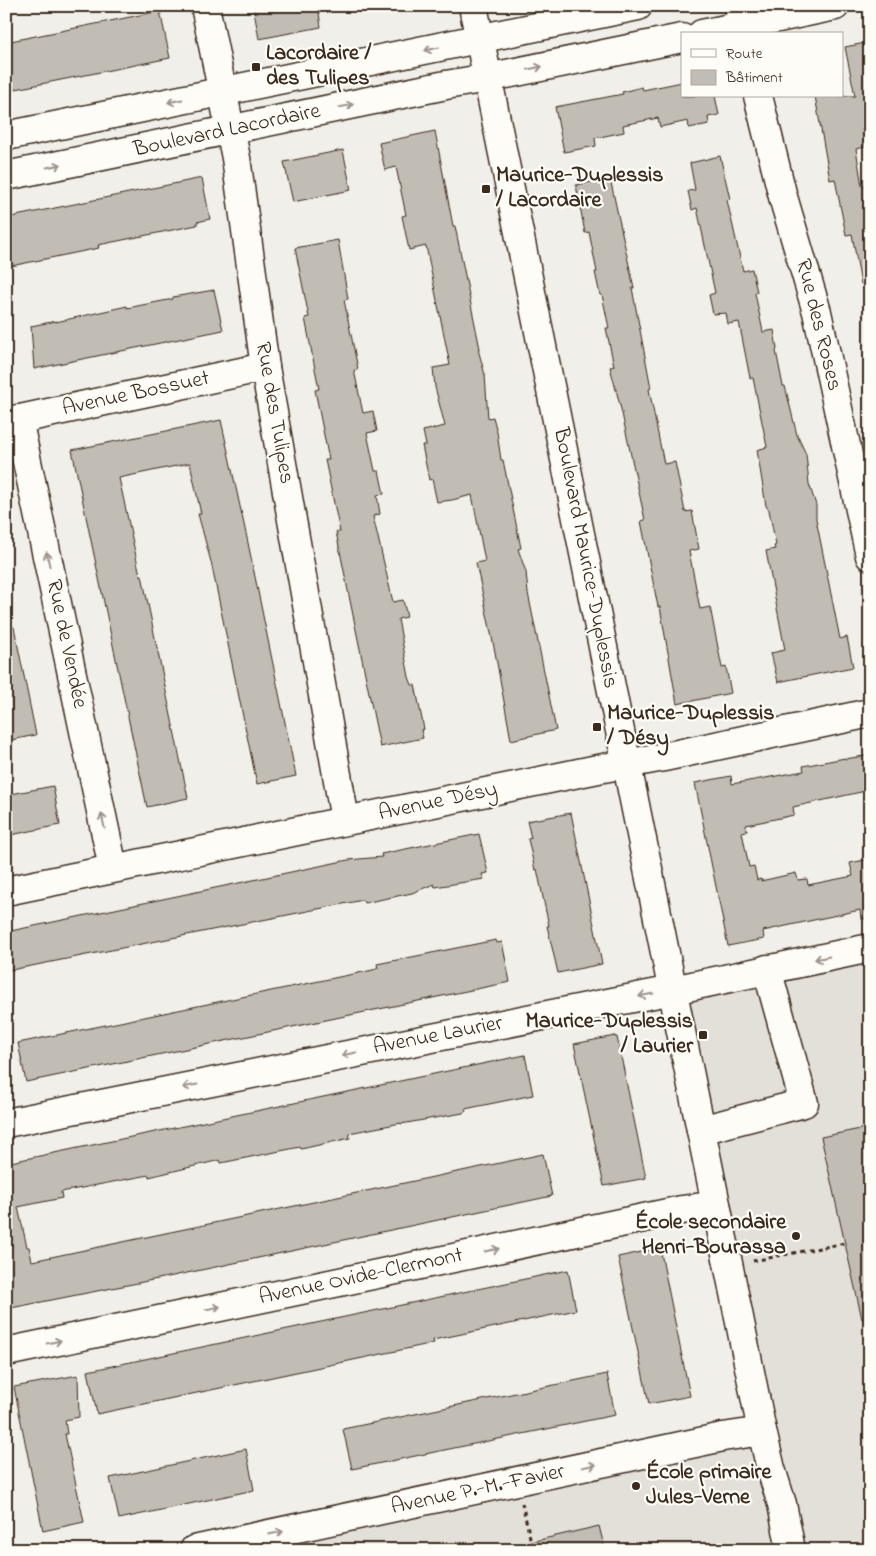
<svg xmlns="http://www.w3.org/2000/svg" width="876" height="1556" font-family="'Indie Flower',sans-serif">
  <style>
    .built { fill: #e3e0da }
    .building { fill: #c1bcb4; stroke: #3b2a1e }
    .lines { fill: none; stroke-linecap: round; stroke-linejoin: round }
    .minor-casing { stroke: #3b2a1e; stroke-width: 31 }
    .major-casing { stroke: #3b2a1e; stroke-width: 31 }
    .path { stroke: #3b2a1e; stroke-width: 3; stroke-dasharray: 4 4; stroke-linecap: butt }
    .minor { stroke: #fdfcf7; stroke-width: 28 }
    .major { stroke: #fdfcf7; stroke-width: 28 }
    .oneway { stroke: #9c938a }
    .poi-dot { fill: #3b2a1e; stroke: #fdfcf7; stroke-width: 2 }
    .labels { text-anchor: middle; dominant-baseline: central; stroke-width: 4.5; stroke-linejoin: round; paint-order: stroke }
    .poi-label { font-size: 22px; font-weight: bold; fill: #3b2a1e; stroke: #fdfcf7; text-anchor: start }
    .street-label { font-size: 22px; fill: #3b2a1e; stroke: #fdfcf7 }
  </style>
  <rect width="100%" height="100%" fill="#f1efea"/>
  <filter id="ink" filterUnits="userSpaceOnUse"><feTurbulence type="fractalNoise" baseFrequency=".02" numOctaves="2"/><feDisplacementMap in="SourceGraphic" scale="10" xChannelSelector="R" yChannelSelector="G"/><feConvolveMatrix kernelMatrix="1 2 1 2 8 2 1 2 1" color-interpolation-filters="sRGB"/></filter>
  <g filter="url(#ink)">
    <polygon class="built" points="870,948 870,1550 194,1550 762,1431 673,990"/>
    <g class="building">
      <polygon points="253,6 318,6 321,27 259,39"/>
      <polygon points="160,11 170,58 6,91 6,42"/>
      <polygon points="870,42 870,129 862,129 865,147 856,149 862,186 870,185 870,283 861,284 852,234 846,235 835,179 830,180 815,96 855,96 845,47"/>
      <polygon points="682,82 682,96 715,96 719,115 708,117 709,124 689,128 688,121 660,127 658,118 623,125 624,132 595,138 596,146 564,152 555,107 623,94 622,92 642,87 643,90"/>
      <polygon points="435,131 453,226 455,226 480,349 478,349 485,375 488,418 493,417 497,432 501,460 503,460 521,548 518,549 526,572 528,593 556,730 511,740 495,652 476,563 485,561 472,495 452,500 437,502 432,479 429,480 422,445 426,445 423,431 445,426 435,387 433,368 450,365 426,246 409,250 402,216 406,215 396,167 385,170 379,143"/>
      <polygon points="343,150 351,190 293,202 284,162"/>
      <polygon points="720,156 730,199 727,200 743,271 752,269 757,292 755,293 763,332 774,330 777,349 776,351 783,386 785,386 797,435 806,454 809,484 816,505 816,519 840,639 847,637 853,667 778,682 771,653 785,650 766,551 775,549 774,546 776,545 769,510 766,506 757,450 767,447 753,378 750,378 739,322 728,324 726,313 713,314 709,295 715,293 697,208 692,210 688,191 695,190 690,163"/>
      <polygon points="202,178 210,219 197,222 197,225 98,245 99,248 6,267 6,218"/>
      <polygon points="610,178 634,288 632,288 651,388 649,389 664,464 675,462 685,512 692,511 699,549 689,551 700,609 710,607 722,668 726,667 731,693 677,704 660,607 658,607 641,521 645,520 621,409 610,367 614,366 606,328 609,328 602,295 600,295 595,272 597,272 589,232 585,233 576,185"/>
      <polygon points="338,240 348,299 344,300 358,369 354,370 363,413 373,411 377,431 367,433 375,471 379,471 384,494 377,495 380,514 373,516 393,602 403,600 407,617 398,619 409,677 412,685 415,685 424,729 421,730 423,738 380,747 336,532 340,532 325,460 329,460 315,390 319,389 305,318 309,317 295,248"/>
      <polygon points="214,290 223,330 34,369 31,326 56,321 56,322 127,306 127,308 173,299 173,297"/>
      <polygon points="221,420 247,538 296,776 257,784 211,562 198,514 201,514 190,463 152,471 119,478 140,575 142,575 188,798 147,807 72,450"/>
      <polygon points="14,627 36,735 6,741 6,628"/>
      <polygon points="870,755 870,790 793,807 794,815 746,825 747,831 742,832 749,867 754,866 757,880 761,879 761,881 796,873 798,880 807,879 808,885 853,876 850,863 870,859 870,918 861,919 860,910 763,931 764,939 728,946 695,783 731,776 732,784 804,771 803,766 845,758 845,759"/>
      <polygon points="53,786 60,825 6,836 6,795"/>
      <polygon points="571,813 602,964 558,973 547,926 549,926 537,869 535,870 528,839 531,838 527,821"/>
      <polygon points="479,834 488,873 482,874 484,879 435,887 434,884 412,893 364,903 363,900 6,971 6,932 348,860 382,857 381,854"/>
      <polygon points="496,940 497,943 502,942 510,982 26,1082 18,1043 373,970 378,968 377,964"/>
      <polygon points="615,1036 615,1037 617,1037 646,1178 604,1186 574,1044"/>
      <polygon points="525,1055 533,1095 465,1109 466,1111 463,1113 401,1124 401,1123 349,1133 350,1138 301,1149 300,1147 221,1163 220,1160 149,1177 149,1175 61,1192 62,1198 18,1207 27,1247 29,1247 32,1261 543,1154 552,1196 168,1277 6,1309 6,1163"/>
      <polygon points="870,1127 870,1318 862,1319 821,1137"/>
      <polygon points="660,1248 690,1396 649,1404 618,1257"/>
      <polygon points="568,1270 576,1310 433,1340 434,1343 97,1414 88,1371"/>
      <polygon points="607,1374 615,1415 352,1469 343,1429"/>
      <polygon points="78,1375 79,1417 65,1420 67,1434 65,1434 84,1522 43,1531 14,1387"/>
      <polygon points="246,1449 254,1490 119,1519 110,1478"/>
      <polygon points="599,1526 605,1550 527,1550 526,1543"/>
    </g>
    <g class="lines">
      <g class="minor-casing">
        <g id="minor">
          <polyline points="205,6 236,158 265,367 345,820"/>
          <polyline points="473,6 762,1431 771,1469 782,1504 791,1550"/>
          <polyline points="739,6 744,34"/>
          <polyline points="758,96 783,197 817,312 870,556"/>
          <polyline points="18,419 113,868"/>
          <polyline points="6,422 265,367"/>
          <polyline points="6,891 598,769 664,757 870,713"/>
          <polyline points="6,1123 673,990 870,948"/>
          <polyline points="701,1130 804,1103 767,969"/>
          <polyline points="6,1352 682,1210 716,1205"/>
          <polyline points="194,1550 723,1437 762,1431"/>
        </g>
      </g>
      <g class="major-casing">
        <g id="major">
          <polyline points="702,34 835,6"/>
          <polyline points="6,136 638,6"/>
          <polyline points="6,176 446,85 487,78 682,38"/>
        </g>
      </g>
      <g class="path">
        <polyline points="753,1261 845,1243"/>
        <polyline points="522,1503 531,1542"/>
      </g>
      <use href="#minor" class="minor"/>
      <use href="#major" class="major"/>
    </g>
    <defs><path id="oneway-shaft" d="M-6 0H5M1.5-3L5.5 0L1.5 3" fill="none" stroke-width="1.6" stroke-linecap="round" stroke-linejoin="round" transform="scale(1.25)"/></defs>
    <g class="oneway">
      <use href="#oneway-shaft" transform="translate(432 49) rotate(169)"/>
      <use href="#oneway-shaft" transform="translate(535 68) rotate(-12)"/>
      <use href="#oneway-shaft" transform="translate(175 101) rotate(168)"/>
      <use href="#oneway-shaft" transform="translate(346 106) rotate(-12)"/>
      <use href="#oneway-shaft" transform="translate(54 166) rotate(-12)"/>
      <use href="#oneway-shaft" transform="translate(48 559) rotate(-102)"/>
      <use href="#oneway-shaft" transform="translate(103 821) rotate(-102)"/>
      <use href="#oneway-shaft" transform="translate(822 958) rotate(168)"/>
      <use href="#oneway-shaft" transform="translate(646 995) rotate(169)"/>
      <use href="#oneway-shaft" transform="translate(349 1054) rotate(169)"/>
      <use href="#oneway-shaft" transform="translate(190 1086) rotate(169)"/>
      <use href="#oneway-shaft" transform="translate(492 1250) rotate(-12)"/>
      <use href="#oneway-shaft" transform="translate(213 1308) rotate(-12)"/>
      <use href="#oneway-shaft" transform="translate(54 1342) rotate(-12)"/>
      <use href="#oneway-shaft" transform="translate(589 1466) rotate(-12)"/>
      <use href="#oneway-shaft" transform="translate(276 1533) rotate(-12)"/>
    </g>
  </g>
  <g class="poi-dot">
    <rect x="251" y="62" width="10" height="10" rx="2.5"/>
    <rect x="481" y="184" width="10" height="10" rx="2.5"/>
    <rect x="592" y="722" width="10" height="10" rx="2.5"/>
    <rect x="698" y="1030" width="10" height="10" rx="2.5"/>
    <circle cx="796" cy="1236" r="5"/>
    <circle cx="636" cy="1486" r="5"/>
  </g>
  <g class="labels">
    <g class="poi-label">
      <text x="266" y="54">Lacordaire /<tspan x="266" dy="25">des Tulipes</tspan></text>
      <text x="496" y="176">Maurice-Duplessis<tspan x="496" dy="25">/ Lacordaire</tspan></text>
      <text x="607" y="714">Maurice-Duplessis<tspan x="607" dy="25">/ Désy</tspan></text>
      <text x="693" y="1022" text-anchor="end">Maurice-Duplessis<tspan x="693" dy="25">/ Laurier</tspan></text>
      <text x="786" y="1223" text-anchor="end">École secondaire<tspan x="786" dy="25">Henri-Bourassa</tspan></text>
      <text x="646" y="1473">École primaire<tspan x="646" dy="25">Jules-Verne</tspan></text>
    </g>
    <g class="street-label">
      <text transform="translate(227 131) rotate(-12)">Boulevard Lacordaire</text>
      <text transform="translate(818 325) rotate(76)">Rue des Roses</text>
      <text transform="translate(136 394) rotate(-12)">Avenue Bossuet</text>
      <text transform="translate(274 413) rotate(80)">Rue des Tulipes</text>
      <text transform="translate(585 558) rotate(79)">Boulevard Maurice-Duplessis</text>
      <text transform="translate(66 644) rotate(78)">Rue de Vendée</text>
      <text transform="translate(438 802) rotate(-12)">Avenue Désy</text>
      <text transform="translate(438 1036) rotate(-11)">Avenue Laurier</text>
      <text transform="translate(361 1277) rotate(-12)">Avenue Ovide-Clermont</text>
      <text transform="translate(478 1490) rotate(-12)">Avenue P.-M.-Favier</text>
    </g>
  </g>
  <rect width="876" height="1556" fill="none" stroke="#fdfcf7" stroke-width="25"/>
  <rect x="12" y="12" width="851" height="1531" fill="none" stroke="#3b2a1e" stroke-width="2" filter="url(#ink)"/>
  <rect x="681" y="32" width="162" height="65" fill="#fdfcf7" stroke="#afa8a0"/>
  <rect x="691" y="49" width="25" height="8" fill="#fdfcf7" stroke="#afa8a0"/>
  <text x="726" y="58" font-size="15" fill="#3b2a1e">Route</text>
  <rect x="691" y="70" width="25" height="15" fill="#c1bcb4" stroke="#afa8a0"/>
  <text x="726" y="82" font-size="15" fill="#3b2a1e">Bâtiment</text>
</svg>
